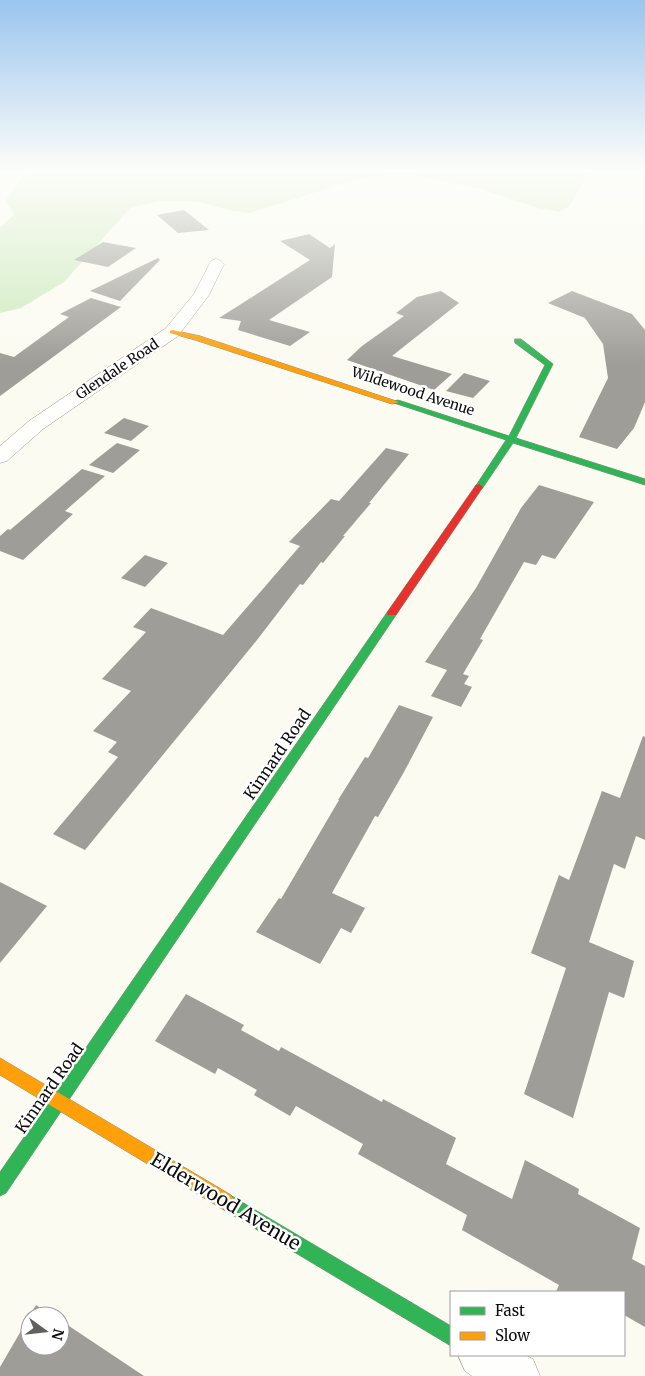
<svg xmlns="http://www.w3.org/2000/svg" width="645" height="1376" font-family="Merriweather,serif">
  <style>
    .forest { fill: #cdeabe }
    .building { fill: #9e9d98 }
    .lines { fill: none; stroke-linecap: round; stroke-linejoin: round }
    .street-casing { stroke: #949490; stroke-width: 1 }
    .fast-casing { stroke: #8b8b87; stroke-width: 1 }
    .slow-casing { stroke: #8b8b87; stroke-width: 1 }
    .jam-casing { stroke: #8b8b87; stroke-width: 1 }
    .street { fill: #fefefd; fill-rule: evenodd }
    .fast { fill: #30b455; fill-rule: evenodd }
    .slow { fill: #ff9f0a; fill-rule: evenodd }
    .jam { fill: #e5322d; fill-rule: evenodd }
    .labels { text-anchor: middle; dominant-baseline: central; stroke-width: 5; stroke-linejoin: round; paint-order: stroke }
    .far-street-label { font-size: 14px; fill: #0d0d0d; stroke: #fff }
    .street-label { font-size: 16px; fill: #0d0d0d; stroke: #fff }
    .near-street-label { font-size: 19px; fill: #0d0d0d; stroke: #fff }
  </style>
  <rect width="100%" height="100%" fill="#fbfbf2"/>
  <polygon class="forest" points="32,171 589,171 569,207 559,212 538,208 478,188 414,176 399,175 371,177 345,183 250,213 233,211 195,201 160,201 130,208 64,282 21,308 0,313 0,227 14,215 6,200 25,174"/>
  <g class="building">
    <polygon points="184,210 209,230 178,233 157,215"/>
    <polygon points="309,234 330,248 335,244 332,277 269,320 310,332 290,346 238,330 241,321 219,318 310,260 280,241"/>
    <polygon points="103,242 136,248 108,267 74,260"/>
    <polygon points="158,258 160,260 120,301 90,291"/>
    <polygon points="441,291 459,303 392,356 452,374 434,390 347,360 362,346 404,316 396,313 417,297"/>
    <polygon points="572,291 632,314 645,330 645,402 634,428 617,449 579,437 608,378 603,344 585,318 548,303"/>
    <polygon points="91,298 121,307 0,396 0,353 14,357 69,317 60,314"/>
    <polygon points="464,373 490,381 473,398 446,391"/>
    <polygon points="124,418 149,426 131,441 104,433"/>
    <polygon points="117,443 140,450 113,473 89,465"/>
    <polygon points="386,448 409,454 369,503 371,503 343,536 345,536 323,563 321,562 303,585 300,584 257,640 85,850 53,834 118,757 108,752 117,742 93,731 131,691 102,679 146,632 133,627 151,608 223,635 300,546 289,542 331,499 339,501"/>
    <polygon points="82,469 105,476 65,511 73,514 23,560 0,551 0,536 8,529 10,530"/>
    <polygon points="539,485 594,502 555,559 542,555 536,565 524,562 480,639 483,640 463,674 469,676 464,684 472,687 461,707 431,696 447,670 425,662 476,588 521,508"/>
    <polygon points="145,555 168,563 145,587 121,578"/>
    <polygon points="399,705 433,717 404,772 378,817 375,816 332,893 365,908 351,933 341,928 320,964 256,932 279,898 281,899 339,800 338,800 365,757 368,758"/>
    <polygon points="643,736 645,737 645,840 636,836 625,869 614,864 589,942 634,961 624,998 609,992 573,1118 524,1094 566,968 531,953 559,875 569,880 602,791 620,798"/>
    <polygon points="0,882 47,906 0,963"/>
    <polygon points="186,994 244,1025 241,1030 279,1051 281,1047 382,1102 383,1099 456,1138 446,1164 512,1199 525,1160 579,1189 578,1194 640,1228 632,1259 645,1266 645,1327 624,1315 624,1292 556,1292 559,1285 462,1230 467,1215 358,1154 363,1144 296,1106 290,1116 254,1095 257,1090 218,1068 215,1074 155,1041"/>
    <polygon points="36,1305 53,1316 30,1316 30,1346 60,1346 60,1320 144,1376 0,1376 0,1367"/>
  </g>
  <g class="lines">
    <g class="street-casing">
      <g id="street">
        <polygon points="216,259 221,261 224,264 209,295 178,336 43,429 7,461 0,463 0,446 29,421 166,328 194,294 211,261"/>
        <polygon points="458,1355 525,1355 533,1359 540,1376 472,1376 465,1371"/>
      </g>
    </g>
    <g class="fast-casing">
      <g id="fast">
        <polygon points="515,339 521,339 553,364 516,438 645,479 645,485 513,443 482,489 476,489 475,487 506,440 391,402 398,400 509,436 545,365 515,343"/>
        <polygon points="392,610 397,613 396,615 6,1193 0,1196 0,1172 388,611"/>
        <polygon points="225,1192 451,1326 451,1346 219,1207 216,1201 219,1195"/>
      </g>
    </g>
    <g class="slow-casing">
      <g id="slow">
        <polygon points="172,330 200,336 399,402 392,404 195,340 170,333 170,331"/>
        <polygon points="0,1058 231,1195 234,1201 231,1207 225,1210 219,1207 0,1075"/>
      </g>
    </g>
    <g class="jam-casing">
      <polygon id="jam" points="479,484 483,487 396,615 388,615 387,613 388,611 476,485"/>
    </g>
    <use href="#street" class="street"/>
    <use href="#fast" class="fast"/>
    <use href="#slow" class="slow"/>
    <use href="#jam" class="jam"/>
  </g>
  <linearGradient id="sky" x2="0" y2="1"><stop stop-color="#9ac5ee"/><stop offset="0.47" stop-color="#fdfdf9"/><stop offset="1" stop-color="#fdfdf9" stop-opacity="0"/></linearGradient>
  <rect width="645" height="363" fill="url(#sky)"/>
  <g class="labels">
    <g class="far-street-label">
      <text transform="translate(117 369) rotate(-34)">Glendale Road</text>
      <text transform="translate(413 391) rotate(18)">Wildewood Avenue</text>
    </g>
    <g class="street-label">
      <text transform="translate(277 754) rotate(-56)">Kinnard Road</text>
      <text transform="translate(49 1088) rotate(-55)">Kinnard Road</text>
    </g>
    <g class="near-street-label">
      <text transform="translate(226 1201) rotate(31)">Elderwood Avenue</text>
    </g>
  </g>
  <rect x="450" y="1291" width="175" height="65" fill="#ffffff" stroke="#9e9e9e"/>
  <rect x="460" y="1307" width="25" height="8" fill="#30b455" stroke="#9e9e9e"/>
  <text x="495" y="1316" font-size="15" fill="#0d0d0d">Fast</text>
  <rect x="460" y="1332" width="25" height="8" fill="#ff9f0a" stroke="#9e9e9e"/>
  <text x="495" y="1341" font-size="15" fill="#0d0d0d">Slow</text>
  <g transform="translate(45 1331) rotate(105)"><circle r="24" fill="#ffffff" stroke="#9e9e9e"/>
  <path d="M0-4L9 19L0 12L-9 19Z" fill="#60605d"/>
  <text y="-8" font-size="14" font-weight="bold" text-anchor="middle" fill="#0d0d0d">N</text>
  </g>
</svg>
